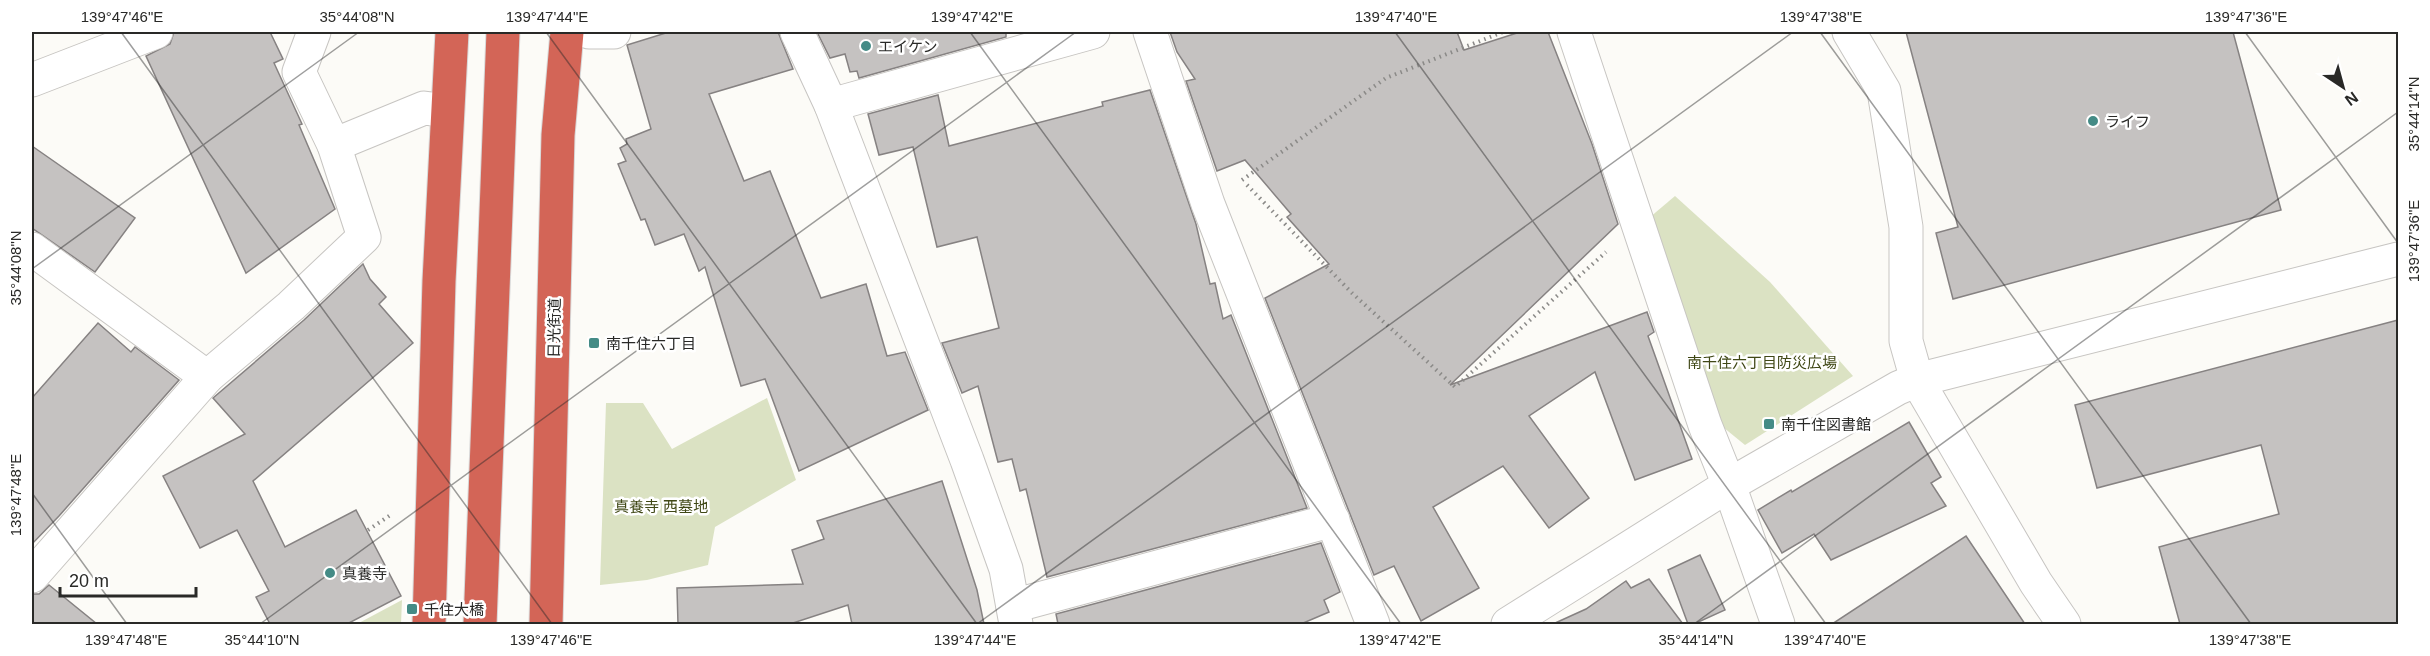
<svg xmlns="http://www.w3.org/2000/svg" width="2430" height="656" font-family="Helvetica,'Noto Sans JP',sans-serif">
  <style>
    .green { fill: #dbe2c3 }
    .building { fill: #c5c2c1; stroke: #868282; stroke-width: 1.5 }
    .lines { fill: none; stroke-linecap: round; stroke-linejoin: round }
    .minor-casing { stroke: #c7c5c2; stroke-width: 35 }
    .highway-casing { stroke: #d8d8d8; stroke-width: 35 }
    .path { stroke: #8b8a88; stroke-width: 4; stroke-dasharray: 1.5 4.5; stroke-linecap: butt }
    .minor { stroke: #fff; stroke-width: 33 }
    .highway { stroke: #d36557; stroke-width: 33 }
    .ticks { fill: none; stroke: #292927; stroke-width: 1.5; stroke-opacity: 0.45 }
    .poi-dot { fill: #448b86; stroke: #fff; stroke-width: 2 }
    .labels { text-anchor: middle; dominant-baseline: central; stroke-width: 5; stroke-linejoin: round; paint-order: stroke }
    .poi-label { font-size: 15px; fill: #292927; stroke: #fff; text-anchor: start }
    .street-label { font-size: 15px; fill: #292927; stroke: #fff }
    .park-label { font-size: 15px; fill: #404816; stroke: #fff }
    .neatline { fill: none; stroke: #292927; stroke-width: 2 }
    .ticks-label { font-size: 15px; text-anchor: middle; fill: #292927 }
  </style>
  <rect width="100%" height="100%" fill="#fcfbf7"/>
  <g class="green">
    <polygon points="1675,196 1770,282 1853,376 1745,445 1718,423 1649,218"/>
    <polygon points="767,398 796,480 715,527 708,565 647,580 600,585 606,403 643,403 672,449"/>
    <polygon points="402,600 401,624 357,624"/>
  </g>
  <g class="building">
    <polygon points="174,32 270,32 283,59 274,63 302,124 299,125 335,209 246,273 146,56 170,44"/>
    <polygon points="669,32 778,32 793,69 709,94 744,181 770,171 821,298 866,284 887,356 905,352 928,410 799,471 765,379 741,386 705,267 699,271 684,234 655,245 645,219 641,220 618,164 626,161 620,148 627,144 626,139 651,129 627,45"/>
    <polygon points="817,32 1006,32 1006,37 859,78 857,71 850,72 845,54 830,58"/>
    <polygon points="1170,32 1457,32 1464,50 1520,32 1548,32 1592,144 1618,224 1450,385 1647,312 1654,332 1648,336 1692,459 1635,480 1595,372 1529,416 1589,498 1549,528 1503,466 1433,507 1479,588 1421,621 1394,566 1374,575 1265,298 1329,264 1287,217 1291,214 1245,160 1217,171 1186,81 1195,79 1177,52"/>
    <polygon points="1906,32 2233,32 2281,210 1953,299 1936,233 1958,227"/>
    <polygon points="1150,90 1196,224 1210,284 1215,283 1223,319 1231,315 1307,508 1047,577 1026,489 1020,491 1012,459 998,462 978,386 962,393 942,343 999,328 977,237 937,247 913,147 879,155 868,114 938,95 949,146 1103,106 1102,102"/>
    <polygon points="32,146 135,218 95,272 32,228"/>
    <polygon points="363,264 370,279 386,297 379,304 413,343 253,481 285,547 356,510 401,596 347,624 270,624 256,597 269,591 237,530 200,548 163,476 245,434 213,398 304,320"/>
    <polygon points="2398,320 2398,624 2180,624 2159,547 2279,514 2261,445 2097,488 2075,405"/>
    <polygon points="98,323 131,352 135,347 179,380 59,516 32,544 32,398"/>
    <polygon points="1909,422 1941,477 1931,483 1946,506 1831,560 1814,534 1782,553 1758,510 1791,490 1792,492"/>
    <polygon points="942,481 977,590 984,624 852,624 848,605 790,624 678,624 677,588 803,584 792,550 824,539 817,521"/>
    <polygon points="1966,536 2025,624 1832,624"/>
    <polygon points="1321,543 1340,592 1324,600 1329,612 1301,624 1058,624 1056,614"/>
    <polygon points="1700,555 1725,610 1694,624 1688,624 1668,570"/>
    <polygon points="1649,579 1683,624 1553,624 1586,609 1626,581 1631,588"/>
    <polygon points="49,585 97,624 32,624 32,594 39,594"/>
  </g>
  <g class="lines">
    <g class="minor-casing">
      <g id="minor">
        <polyline points="589,32 614,32"/>
        <polyline points="797,32 831,105 967,460 1006,569 1016,624"/>
        <polyline points="1150,32 1208,204 1373,624"/>
        <polyline points="1574,32 1705,425 1729,485 1778,624"/>
        <polyline points="1849,32 1884,91 1906,227 1906,341 1917,380 2036,583 2064,624"/>
        <polyline points="32,80 156,32"/>
        <polyline points="831,105 1093,32"/>
        <polyline points="334,145 424,108 447,111"/>
        <polyline points="32,249 207,377"/>
        <polyline points="32,576 207,377 291,306 364,237 334,145 299,72 314,32"/>
        <polyline points="1013,606 1333,520"/>
        <polyline points="1508,624 1729,485 1898,388 1917,380 2398,259"/>
      </g>
    </g>
    <g class="highway-casing">
      <g id="highway">
        <polyline points="429,624 439,281 452,32"/>
        <polyline points="480,624 503,32"/>
        <polyline points="546,624 558,135 567,32"/>
      </g>
    </g>
    <g class="path">
      <polyline points="1242,180 1386,78 1503,32"/>
      <polyline points="1247,185 1352,293 1455,387 1606,252"/>
      <polyline points="368,530 392,514"/>
    </g>
    <use href="#minor" class="minor"/>
    <use href="#highway" class="highway"/>
  </g>
  <path class="ticks" d="M 121,32 L 552,624M 546,32 L 977,624M 970,32 L 1401,624M 1395,32 L 1826,624M 1820,32 L 2251,624M 2245,32 L 2398,243M 32,269 L 359,32M 32,493 L 127,624M 260,624 L 1076,32M 977,624 L 1793,32M 1694,624 L 2398,112"/>
  <g class="poi-dot">
    <circle cx="866" cy="46" r="6"/>
    <circle cx="2093" cy="121" r="6"/>
    <rect x="588" y="337" width="12" height="12" rx="3"/>
    <rect x="1763" y="418" width="12" height="12" rx="3"/>
    <circle cx="330" cy="573" r="6"/>
    <rect x="406" y="603" width="12" height="12" rx="3"/>
  </g>
  <g class="labels">
    <g class="poi-label">
      <text x="878" y="46">エイケン</text>
      <text x="2105" y="121">ライフ</text>
      <text x="606" y="343">南千住六丁目</text>
      <text x="1781" y="424">南千住図書館</text>
      <text x="342" y="573">真養寺</text>
      <text x="424" y="609">千住大橋</text>
    </g>
    <g class="street-label">
      <text transform="translate(554 328) rotate(-89)">日光街道</text>
    </g>
    <g class="park-label">
      <text x="1762" y="362">南千住六丁目防災広場</text>
      <text x="661" y="506">真養寺 西墓地</text>
    </g>
  </g>
  <rect width="2430" height="656" fill="none" stroke="#ffffff" stroke-width="66"/>
  <g transform="translate(2343 87) rotate(144)" stroke="#ffffff" stroke-width="4.5" paint-order="stroke">
  <path d="M0-4.5L10 22L0 15L-10 22Z" fill="#292927"/>
  <text y="-9" font-size="16" font-weight="bold" text-anchor="middle" fill="#292927">N</text>
  </g>
  <path d="M60 587v9h136v-9" fill="none" stroke="#292927" stroke-width="3"/>
  <text x="69" y="587" font-size="18" fill="#292927" stroke="#ffffff" stroke-width="4.5" paint-order="stroke">20 m</text>
  <rect x="33" y="33" width="2364" height="590" class="neatline"/>
  <g class="ticks-label">
    <text x="122" y="22">139°47'46"E</text>
    <text x="357" y="22">35°44'08"N</text>
    <text x="547" y="22">139°47'44"E</text>
    <text x="972" y="22">139°47'42"E</text>
    <text x="1396" y="22">139°47'40"E</text>
    <text x="1821" y="22">139°47'38"E</text>
    <text x="2246" y="22">139°47'36"E</text>
    <text transform="translate(2414 114) rotate(-90)" y="5">35°44'14"N</text>
    <text transform="translate(2414 241) rotate(-90)" y="5">139°47'36"E</text>
    <text transform="translate(16 268) rotate(-90)" y="5">35°44'08"N</text>
    <text transform="translate(16 495) rotate(-90)" y="5">139°47'48"E</text>
    <text x="126" y="645">139°47'48"E</text>
    <text x="262" y="645">35°44'10"N</text>
    <text x="551" y="645">139°47'46"E</text>
    <text x="975" y="645">139°47'44"E</text>
    <text x="1400" y="645">139°47'42"E</text>
    <text x="1696" y="645">35°44'14"N</text>
    <text x="1825" y="645">139°47'40"E</text>
    <text x="2250" y="645">139°47'38"E</text>
  </g>
</svg>
